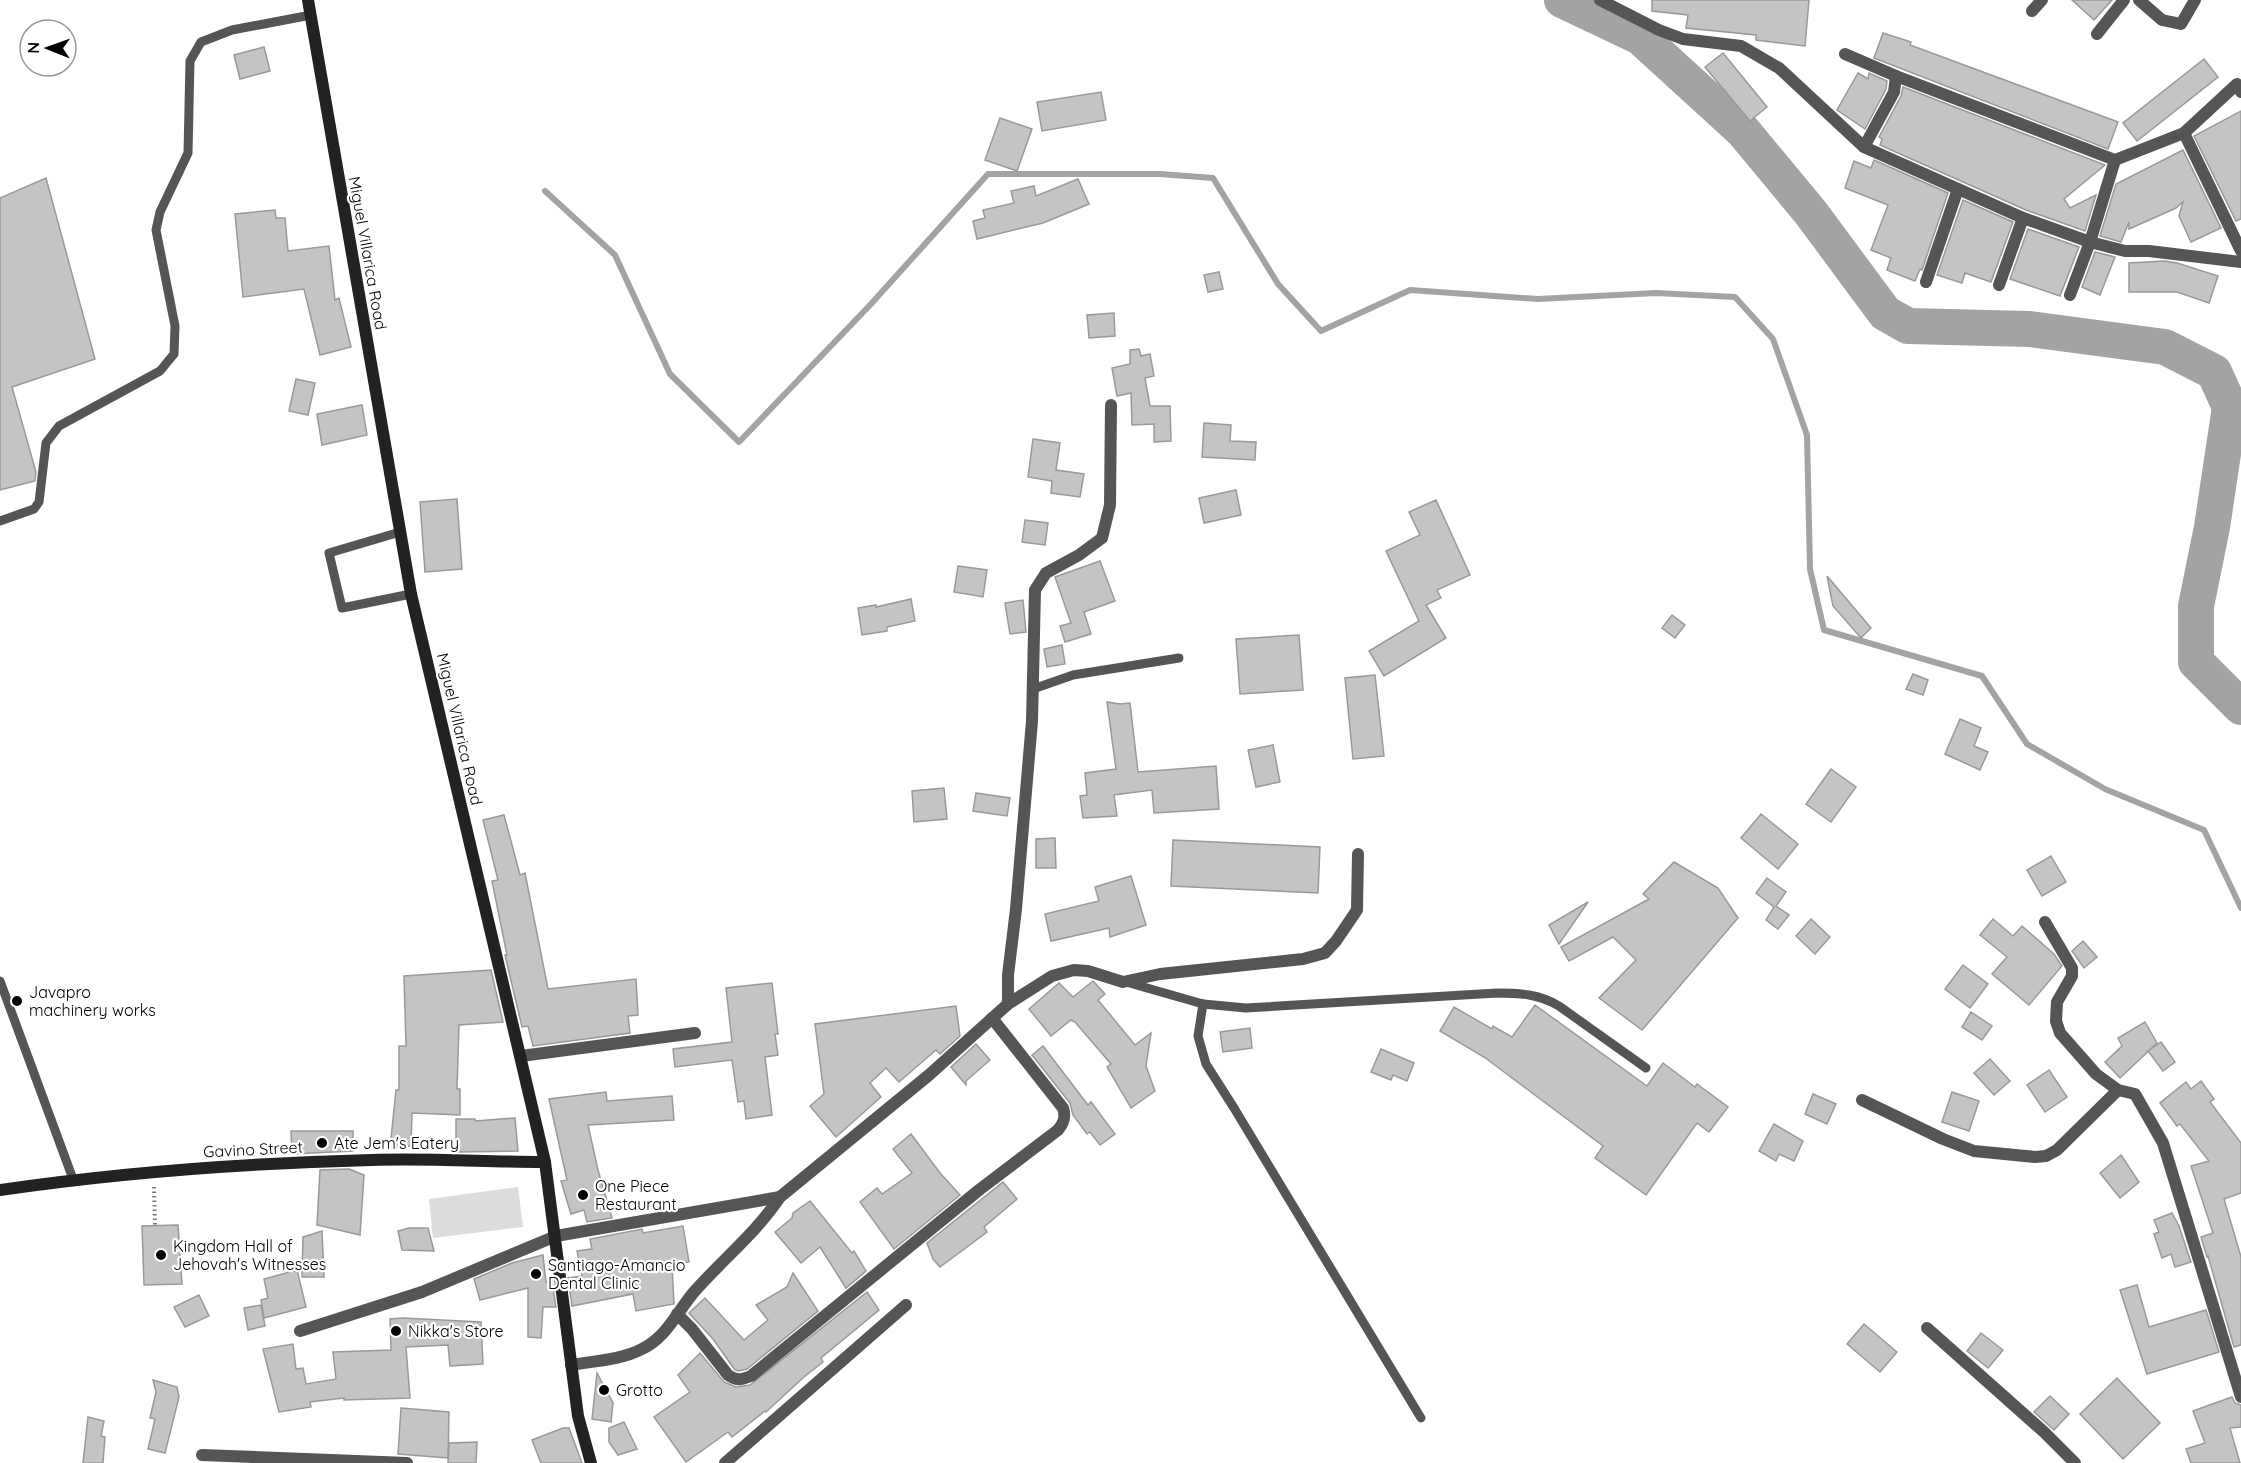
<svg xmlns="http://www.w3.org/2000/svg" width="2241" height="1463" font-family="Quicksand,sans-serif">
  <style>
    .green { fill: #dcdcdc }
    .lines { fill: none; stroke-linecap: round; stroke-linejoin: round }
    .stream { stroke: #a3a3a3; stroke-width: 6 }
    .river { stroke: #a3a3a3; stroke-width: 36 }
    .building { fill: #c4c4c4; stroke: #999; stroke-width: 1.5 }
    .path { stroke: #777; stroke-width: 4; stroke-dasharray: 1.5 3; stroke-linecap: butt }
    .lane { stroke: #555; stroke-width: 9 }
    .street { stroke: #555; stroke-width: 12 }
    .secondary { stroke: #222; stroke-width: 12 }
    .poi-dot { fill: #000; stroke: #fff; stroke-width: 2 }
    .labels { text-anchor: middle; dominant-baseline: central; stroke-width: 4.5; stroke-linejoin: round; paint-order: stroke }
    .street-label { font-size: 16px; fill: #000; stroke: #fff }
    .poi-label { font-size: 16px; fill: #000; stroke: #fff; text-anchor: start }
  </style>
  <rect width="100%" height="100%" fill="#fff"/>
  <polygon class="green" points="518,1187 523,1227 433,1238 429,1199"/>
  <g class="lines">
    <polyline class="stream" points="545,191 615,255 670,374 739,442 871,304 988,174 1160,174 1213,178 1278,284 1321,331 1410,290 1538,299 1656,293 1735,297 1773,339 1807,435 1810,569 1824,630 1982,676 2027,744 2105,789 2204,830 2241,908"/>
    <polyline class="river" points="1562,0 1640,37 1743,131 1811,213 1885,313 1908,326 2030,329 2165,347 2214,372 2230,407 2212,527 2196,606 2196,662 2241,707"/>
  </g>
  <g class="building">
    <polygon points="1652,0 1809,0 1805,46 1756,40 1756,35 1686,28 1688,15 1652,11"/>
    <polygon points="2072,0 2112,0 2094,20"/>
    <polygon points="1883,33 1911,42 1910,45 2118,122 2108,149 1874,58"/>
    <polygon points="264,47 270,71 240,79 234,55"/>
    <polygon points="1723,53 1767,107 1750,121 1705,67"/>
    <polygon points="2204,59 2218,77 2137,141 2123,123"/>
    <polygon points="1858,73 1868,79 1869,73 1887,81 1886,89 1865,129 1837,110"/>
    <polygon points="1903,87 2105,165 2064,199 2070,208 2096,195 2085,231 2026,210 1880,145 1882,139 1879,137 1901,96"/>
    <polygon points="1101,92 1106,120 1042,131 1037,102"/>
    <polygon points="2241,111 2241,219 2236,221 2194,136"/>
    <polygon points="1000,118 1032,129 1017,171 985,160"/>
    <polygon points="2183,150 2221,228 2191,242 2179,216 2183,202 2176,208 2129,229 2129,222 2121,242 2100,236 2116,184"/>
    <polygon points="1874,160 1948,193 1922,270 1920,269 1915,281 1887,270 1891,258 1871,250 1888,205 1845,188 1854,161 1871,168"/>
    <polygon points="46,178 95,359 12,387 36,472 35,481 0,490 0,198"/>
    <polygon points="1078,179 1089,204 1043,223 977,239 973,221 985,218 983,210 1014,203 1011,191 1034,186 1036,196"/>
    <polygon points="1963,200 2013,222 1991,282 1965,273 1962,283 1937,275"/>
    <polygon points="275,210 276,218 285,218 288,251 329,246 335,300 339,298 351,347 320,355 304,289 243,297 235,214"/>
    <polygon points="2028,229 2079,247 2060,296 2010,279"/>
    <polygon points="2095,252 2115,257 2100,295 2082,287"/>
    <polygon points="2165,261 2177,263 2218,276 2209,303 2177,292 2129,292 2129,263"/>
    <polygon points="1219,272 1223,289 1208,292 1204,275"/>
    <polygon points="1114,313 1115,336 1089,338 1087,315"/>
    <polygon points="1139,349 1141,356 1150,354 1154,376 1145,378 1150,406 1170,406 1171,441 1154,442 1154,424 1132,425 1131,393 1117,396 1112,368 1130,364 1130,350"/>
    <polygon points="296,379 315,383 308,415 289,411"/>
    <polygon points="362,405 367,435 322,445 317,414"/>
    <polygon points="1204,423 1231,425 1230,441 1256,442 1255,460 1202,457"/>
    <polygon points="1033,439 1060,443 1056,470 1084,474 1080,497 1051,493 1052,481 1028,477"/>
    <polygon points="1236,490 1241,515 1204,523 1199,498"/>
    <polygon points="457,499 462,569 425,572 420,502"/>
    <polygon points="1436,500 1470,575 1437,590 1441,598 1426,605 1446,638 1384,676 1369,651 1419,621 1386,551 1420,535 1409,512"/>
    <polygon points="1025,520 1048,523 1045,545 1022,542"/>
    <polygon points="1100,561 1115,601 1084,612 1091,634 1065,642 1060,626 1071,623 1055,577"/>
    <polygon points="958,566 987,570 983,597 954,592"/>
    <polygon points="1827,576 1871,628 1861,638 1833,606"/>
    <polygon points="911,599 915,621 887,627 887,631 862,635 858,608 876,605 876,607"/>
    <polygon points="1023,600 1026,632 1010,634 1005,603"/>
    <polygon points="1672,615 1685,625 1675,638 1662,628"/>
    <polygon points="1299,635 1303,690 1240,694 1236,639"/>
    <polygon points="1062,645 1065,664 1047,667 1044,649"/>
    <polygon points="1913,674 1928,680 1923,695 1906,689"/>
    <polygon points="1375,675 1384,756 1353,759 1345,678"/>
    <polygon points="1107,702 1120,704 1130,703 1138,772 1216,766 1219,809 1154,813 1152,790 1114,795 1117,816 1083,818 1080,796 1087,795 1085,773 1116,769"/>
    <polygon points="1960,719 1981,728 1974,746 1988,752 1980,770 1945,754"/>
    <polygon points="1273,745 1280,782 1256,787 1248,750"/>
    <polygon points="1831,769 1856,787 1831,822 1806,804"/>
    <polygon points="944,788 947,819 914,822 912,791"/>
    <polygon points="976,793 1010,798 1007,816 973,811"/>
    <polygon points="1761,814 1798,844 1778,869 1741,838"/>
    <polygon points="504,815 520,875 525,873 548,989 636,979 638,1015 628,1016 630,1033 533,1046 528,1026 522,1027 505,955 507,955 492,881 498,880 483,820"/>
    <polygon points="1055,838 1056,868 1036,868 1036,839"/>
    <polygon points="1173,840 1320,847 1318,893 1171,886"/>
    <polygon points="2051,856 2066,882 2042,896 2027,870"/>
    <polygon points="1674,862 1718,888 1738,918 1642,1030 1599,998 1636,960 1613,937 1569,961 1561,947 1649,899 1643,894"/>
    <polygon points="1131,876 1146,925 1110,937 1109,928 1051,941 1045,914 1099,901 1095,887"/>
    <polygon points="1767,878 1786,892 1776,906 1789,915 1778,929 1766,920 1774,907 1756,893"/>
    <polygon points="1588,902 1559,944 1549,925"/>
    <polygon points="1811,919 1830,937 1815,954 1796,936"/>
    <polygon points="1993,919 2013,936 2022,926 2054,954 2062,966 2029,1005 1992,974 2007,957 1980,935"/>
    <polygon points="2083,941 2097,957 2084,968 2072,951"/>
    <polygon points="1963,965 1988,984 1970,1008 1945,989"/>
    <polygon points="491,970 503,1022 459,1025 457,1089 460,1089 460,1115 412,1113 411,1146 390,1148 396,1090 399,1090 399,1046 406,1046 404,976"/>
    <polygon points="1093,981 1105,994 1098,1000 1135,1045 1151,1033 1146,1066 1155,1091 1131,1108 1107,1067 1111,1064 1075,1022 1071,1020 1051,1036 1029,1009 1059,983 1073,997"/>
    <polygon points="772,983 778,1034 775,1034 778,1055 765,1057 772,1115 746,1119 744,1101 738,1102 732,1060 675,1067 673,1049 732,1042 726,988"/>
    <polygon points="1535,1005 1647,1086 1663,1063 1695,1087 1697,1084 1728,1107 1709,1132 1697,1123 1646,1195 1595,1158 1603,1146 1484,1057 1440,1031 1454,1007 1492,1029 1493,1026 1512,1037"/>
    <polygon points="956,1006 960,1036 940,1054 936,1050 899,1082 886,1068 870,1083 881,1097 836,1137 810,1106 824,1094 815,1024"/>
    <polygon points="1971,1012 1992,1026 1982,1040 1962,1027"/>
    <polygon points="2145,1022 2157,1043 2120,1078 2105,1062 2122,1046 2118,1038"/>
    <polygon points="1250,1028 1252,1048 1223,1052 1220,1032"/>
    <polygon points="2161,1042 2175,1062 2163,1071 2148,1051"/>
    <polygon points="976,1044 990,1060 966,1081 966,1085 951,1067"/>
    <polygon points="1043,1046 1088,1105 1091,1102 1115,1134 1100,1145 1090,1132 1087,1134 1073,1115 1070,1103 1032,1055"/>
    <polygon points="1381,1049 1414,1063 1407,1081 1393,1075 1391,1080 1371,1072"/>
    <polygon points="1990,1059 2010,1081 1994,1095 1974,1073"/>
    <polygon points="2049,1070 2067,1097 2045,1112 2027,1085"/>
    <polygon points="2201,1081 2214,1099 2210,1102 2241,1143 2241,1193 2224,1199 2241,1257 2241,1345 2234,1347 2208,1256 2207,1257 2201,1237 2213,1233 2191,1166 2209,1161 2180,1124 2177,1126 2160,1103 2186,1082 2191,1089"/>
    <polygon points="606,1092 607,1101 672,1096 674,1120 588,1125 598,1170 612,1218 587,1222 584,1210 571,1214 561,1181 567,1180 549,1099"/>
    <polygon points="1952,1092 1979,1101 1969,1131 1942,1122"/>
    <polygon points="1813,1094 1836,1104 1827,1124 1805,1114"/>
    <polygon points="515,1118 518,1151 456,1152 456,1119 475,1119 475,1121"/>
    <polygon points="1774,1124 1803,1141 1794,1161 1779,1154 1776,1161 1759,1151"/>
    <polygon points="291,1131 353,1131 353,1151 292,1154"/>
    <polygon points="911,1134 940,1173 960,1195 894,1249 860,1202 877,1188 882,1194 912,1173 893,1149"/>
    <polygon points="2121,1155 2139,1182 2120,1198 2100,1173"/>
    <polygon points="349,1169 364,1175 360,1235 317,1225 320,1170"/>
    <polygon points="1003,1182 1017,1199 984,1227 987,1232 940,1267 933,1259 927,1243"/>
    <polygon points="810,1201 852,1253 854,1251 866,1271 846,1288 820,1247 801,1263 775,1232 792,1218 793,1213"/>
    <polygon points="2172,1213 2179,1226 2191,1262 2175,1267 2171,1254 2162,1258 2154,1234 2159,1232 2154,1220"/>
    <polygon points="178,1225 182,1284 144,1285 142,1226"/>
    <polygon points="683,1226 689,1262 672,1265 674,1304 636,1311 633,1294 572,1306 568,1278 582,1276 577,1251 592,1249 590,1239 642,1229 643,1233"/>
    <polygon points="409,1228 428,1228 434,1251 402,1250 398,1231"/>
    <polygon points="322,1231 324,1277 302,1277 303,1237"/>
    <polygon points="543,1255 546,1282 552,1281 556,1307 543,1307 541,1338 528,1337 528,1288 480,1300 474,1279 512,1263"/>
    <polygon points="297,1270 306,1307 264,1318 261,1300 268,1298 264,1279"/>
    <polygon points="793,1273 818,1311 747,1369 739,1371 735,1370 713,1339 689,1313 705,1298 744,1340 768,1320 756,1305 787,1287"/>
    <polygon points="2137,1285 2149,1327 2206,1310 2219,1352 2147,1374 2120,1290"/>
    <polygon points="867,1292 879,1310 821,1358 823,1362 804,1377 766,1412 765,1411 732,1437 728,1432 686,1462 654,1417 690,1392 678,1375 700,1353 724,1382 736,1387 750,1385"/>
    <polygon points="199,1295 209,1316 185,1327 174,1307"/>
    <polygon points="261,1305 265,1326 248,1330 244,1308"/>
    <polygon points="403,1318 481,1322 483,1364 450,1366 448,1345 406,1347 410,1398 344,1400 344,1398 310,1402 311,1407 279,1412 263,1349 293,1344 296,1369 303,1368 306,1384 336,1379 333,1352 391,1350 390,1319"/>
    <polygon points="1864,1324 1897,1352 1880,1372 1847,1344"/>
    <polygon points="1981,1333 2003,1350 1988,1368 1967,1351"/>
    <polygon points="597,1373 613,1403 611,1422 592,1419"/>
    <polygon points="2117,1378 2160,1423 2123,1459 2080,1414"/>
    <polygon points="153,1380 177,1387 179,1397 165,1453 148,1449 155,1419 150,1418 156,1392"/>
    <polygon points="2050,1396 2069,1414 2054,1430 2034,1412"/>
    <polygon points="2232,1397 2235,1403 2241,1405 2241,1427 2230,1428 2240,1463 2191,1463 2186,1449 2205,1443 2193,1411"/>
    <polygon points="401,1408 449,1412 448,1458 398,1454"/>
    <polygon points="88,1417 104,1421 101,1436 105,1437 103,1463 83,1463"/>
    <polygon points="624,1422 637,1449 618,1455 609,1442 609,1428"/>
    <polygon points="563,1428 569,1428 582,1463 541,1463 532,1440"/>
    <polygon points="477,1442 476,1463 448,1463 449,1443"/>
  </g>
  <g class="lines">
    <polyline class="path" points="154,1187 155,1225"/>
    <g class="lane">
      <polyline points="0,521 34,509 39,502 46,443 59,426 160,371 174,354 175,326 156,230 160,212 188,153 190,61 201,42 232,30 311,15"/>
      <polyline points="400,532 329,553 342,608 411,594"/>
      <polyline points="1033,689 1073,675 1179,658"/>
      <polyline points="0,981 73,1179"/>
      <path d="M 1126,982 L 1203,1004 L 1246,1008 L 1497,993 C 1520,993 1539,994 1559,1006 L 1646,1068"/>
      <polyline points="1203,1004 1198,1036 1206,1064 1234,1108 1421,1418"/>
    </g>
    <g class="street">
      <polyline points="1600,0 1659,30 1683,39 1741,46 1779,68 1864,147 2023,218 2090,242 2125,251 2149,251 2241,262"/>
      <polyline points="2139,0 2162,20 2181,24 2195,0"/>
      <polyline points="2032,11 2042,0"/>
      <polyline points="2097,34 2124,0"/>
      <polyline points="1845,54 1896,76 2115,160 2184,133 2237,84 2241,92"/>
      <polyline points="2184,133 2241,251"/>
      <polyline points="1864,147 1894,92 1896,76"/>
      <polyline points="1926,282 1958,189"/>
      <polyline points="1999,285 2023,218"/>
      <polyline points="2070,295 2090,242 2115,160"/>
      <polyline points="2045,922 2072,968 2072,976 2057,1002 2056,1021 2060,1033 2096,1074 2118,1090 2135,1094 2163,1143 2241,1397"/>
      <polyline points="1008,1004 1008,975 1016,909 1032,721 1035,590 1046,573 1079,555 1102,538 1110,505 1111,405"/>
      <polyline points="521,1056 695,1033"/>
      <polyline points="1862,1100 1943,1139 1974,1151 2035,1157 2046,1156 2057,1150 2118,1090"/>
      <path d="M 677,1314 L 692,1329 L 728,1375 C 737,1381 741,1380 751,1376 L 979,1190 L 1058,1130 C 1064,1123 1066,1117 1063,1108 L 992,1018"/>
      <polyline points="1927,1328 2044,1432 2075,1463"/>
      <polyline points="300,1331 422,1292 556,1236 780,1197"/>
      <path d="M 571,1365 C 594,1361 621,1360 642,1349 C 666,1338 677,1312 694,1292 C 722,1260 756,1233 780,1197 L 929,1075 L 1008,1004 L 1052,976 L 1074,970 L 1088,971 L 1123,982 L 1160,974 L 1303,959 L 1325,953 L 1336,941 L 1357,910 L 1358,854"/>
      <polyline points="202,1455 407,1463"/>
      <polyline points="725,1463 906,1305"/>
    </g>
    <g class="secondary">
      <polyline points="308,0 411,594 545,1162 578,1416 591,1463"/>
      <path d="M 0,1190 C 123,1172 247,1163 372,1160 C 429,1158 487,1162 545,1162"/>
    </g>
  </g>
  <g class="poi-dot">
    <circle cx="17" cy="1001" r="6"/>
    <circle cx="322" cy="1143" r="6"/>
    <circle cx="583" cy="1195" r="6"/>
    <circle cx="161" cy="1255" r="6"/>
    <circle cx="536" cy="1274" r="6"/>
    <circle cx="396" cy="1331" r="6"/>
    <circle cx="604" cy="1390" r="6"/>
  </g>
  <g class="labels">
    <g class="street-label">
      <text transform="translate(368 253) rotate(80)">Miguel Villarica Road</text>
      <text transform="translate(460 729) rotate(77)">Miguel Villarica Road</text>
      <text transform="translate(253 1149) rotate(-3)">Gavino Street</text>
    </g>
    <g class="poi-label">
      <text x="29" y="992">Javapro<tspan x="29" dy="18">machinery works</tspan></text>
      <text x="334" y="1143">Ate Jem's Eatery</text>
      <text x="595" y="1186">One Piece<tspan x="595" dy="18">Restaurant</tspan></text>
      <text x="173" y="1246">Kingdom Hall of<tspan x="173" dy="18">Jehovah's Witnesses</tspan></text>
      <text x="548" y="1265">Santiago-Amancio<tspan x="548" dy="18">Dental Clinic</tspan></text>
      <text x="408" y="1331">Nikka's Store</text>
      <text x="616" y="1390">Grotto</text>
    </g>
  </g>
  <g transform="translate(48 48) rotate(271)"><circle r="28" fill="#ffffff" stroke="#999999" stroke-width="1.5"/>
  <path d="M0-4.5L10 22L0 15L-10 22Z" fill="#000000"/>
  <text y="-9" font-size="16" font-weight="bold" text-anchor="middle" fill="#000000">N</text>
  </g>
</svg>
